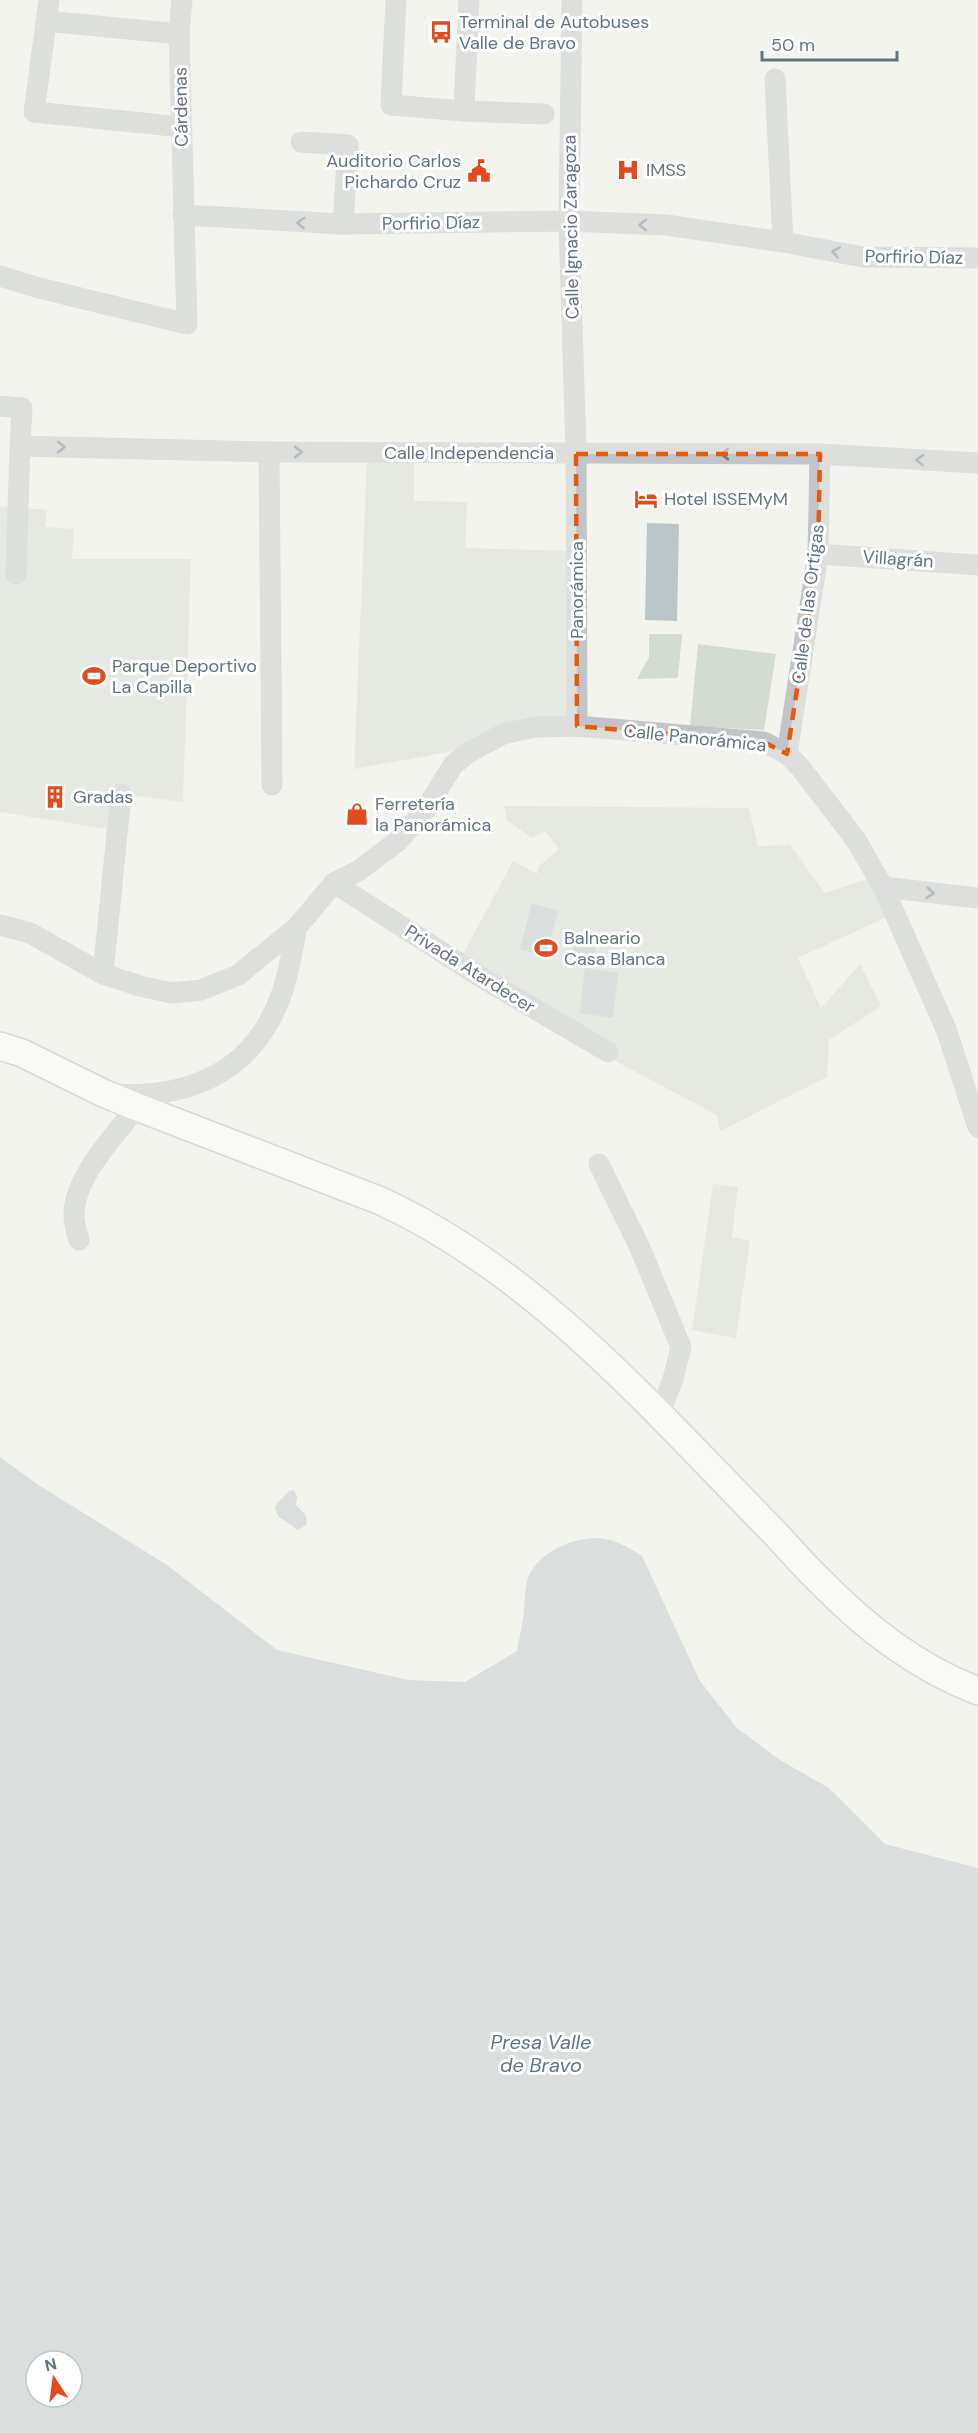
<svg xmlns="http://www.w3.org/2000/svg" width="978" height="2433" font-family="'DM Sans',sans-serif">
  <style>
    .green { fill: #d4dbd0 }
    .water { fill: #bac6ca; fill-rule: evenodd }
    .lines { fill: none; stroke-linecap: round; stroke-linejoin: round }
    .major-casing { stroke: #b4b8bc; stroke-width: 30 }
    .minor { stroke: #c1c5c8; stroke-width: 21 }
    .major { stroke: #fff; stroke-width: 27 }
    .oneway { stroke: #677885 }
    .marked { fill: none; stroke: #e8590c; stroke-width: 4.5; stroke-dasharray: 12 8; stroke-linejoin: round }
    .labels { text-anchor: middle; dominant-baseline: central; stroke-width: 6; stroke-linejoin: round; paint-order: stroke }
    .poi-label { font-size: 18px; fill: #627481; stroke: #fff; text-anchor: start }
    .street-label { font-size: 18px; fill: #627481; stroke: #fff }
    .water-label { font-size: 20px; font-style: italic; fill: #5e777f; stroke: #fff }
  </style>
  <rect width="100%" height="100%" fill="#f4f4ef"/>
  <g class="green">
    <polygon points="367,460 414,461 414,501 467,502 465,548 569,551 569,716 459,750 354,769"/>
    <polygon points="0,506 47,510 45,527 74,529 72,559 191,559 183,802 121,794 108,829 0,812"/>
    <polygon points="649,634 682,634 678,678 637,679 649,657"/>
    <polygon points="698,644 776,654 764,730 690,726"/>
    <polygon points="504,806 749,808 758,846 790,845 825,893 871,878 889,916 798,958 821,1008 860,964 881,1006 829,1040 827,1077 720,1131 717,1115 589,1047 461,958 513,861 537,874 538,867 559,849 545,831 531,838 506,819"/>
    <polygon points="713,1184 738,1187 732,1237 750,1241 736,1338 692,1330"/>
  </g>
  <g class="water">
    <polygon points="647,523 679,524 677,621 645,620"/>
    <polygon points="532,903 558,911 546,957 520,949"/>
    <polygon points="574,938 596,940 594,965 572,962"/>
    <polygon points="585,968 618,973 613,1018 580,1013"/>
    <path d="M 0,1457 L 37,1484 L 167,1565 L 277,1650 L 408,1680 L 465,1682 L 517,1651 C 519,1640 521,1630 523,1619 C 525,1606 524,1591 528,1578 C 539,1552 569,1539 596,1538 C 612,1538 629,1547 642,1556 L 700,1681 L 737,1728 L 780,1760 L 829,1788 L 885,1844 L 978,1868 L 978,2433 L 0,2433 ZM 36,2361 L 72,2361 L 72,2397 L 36,2397 Z"/>
    <path d="M 294,1490 L 297,1496 L 296,1505 C 302,1512 309,1515 306,1525 L 298,1530 L 279,1517 L 275,1509 L 276,1505 L 289,1491 Z"/>
  </g>
  <g class="lines">
    <g class="major-casing">
      <path id="major" d="M 0,1046 L 22,1053 L 103,1093 L 137,1107 L 381,1201 C 536,1273 649,1405 767,1525 C 785,1543 801,1563 820,1581 C 866,1628 916,1667 978,1691"/>
    </g>
    <g class="minor">
      <polyline points="49,0 34,112 182,127"/>
      <polyline points="396,0 391,105 464,111 544,114"/>
      <polyline points="572,0 569,221 576,454 577,726"/>
      <polyline points="46,21 179,34"/>
      <polyline points="775,79 783,242"/>
      <polyline points="464,111 469,0"/>
      <polyline points="301,142 348,145 343,224"/>
      <polyline points="183,215 343,224 569,221 666,225 783,242 863,257 978,258"/>
      <polyline points="0,276 39,288 187,324 179,34 182,0"/>
      <polyline points="0,406 22,408 20,446 269,452 820,454 978,463"/>
      <polyline points="269,452 272,785"/>
      <polyline points="818,554 978,565"/>
      <polyline points="16,574 20,446"/>
      <polyline points="787,754 818,554 820,454"/>
      <polyline points="334,883 479,976 608,1052"/>
      <polyline points="883,887 978,898"/>
      <polyline points="0,925 30,933 103,974 140,986 172,993 201,990 238,975 297,927 334,883 358,871 398,841 426,809 453,765 468,753 503,734 535,727 577,726 764,742 787,754 800,767 856,840 883,887 946,1029 978,1127"/>
      <polyline points="103,974 121,794"/>
      <path d="M 114,1094 C 189,1099 252,1072 280,998 C 289,976 292,950 297,927"/>
      <polyline points="599,1164 640,1248 681,1347 673,1379 659,1415"/>
      <path d="M 79,1240 C 77,1232 74,1224 74,1217 C 72,1179 115,1135 137,1107"/>
    </g>
    <use href="#major" class="major"/>
  </g>
  <defs><path id="oneway-chevron" d="M-2-3.5L2.5 0L-2 3.5" fill="none" stroke-width="1.6" stroke-linecap="round" stroke-linejoin="round" transform="scale(1.5)"/></defs>
  <g class="oneway">
    <use href="#oneway-chevron" transform="translate(301 223) rotate(-178)"/>
    <use href="#oneway-chevron" transform="translate(643 225) rotate(-179)"/>
    <use href="#oneway-chevron" transform="translate(836 252) rotate(-169)"/>
    <use href="#oneway-chevron" transform="translate(61 447) rotate(1)"/>
    <use href="#oneway-chevron" transform="translate(298 452)"/>
    <use href="#oneway-chevron" transform="translate(725 454) rotate(-180)"/>
    <use href="#oneway-chevron" transform="translate(920 460) rotate(-177)"/>
    <use href="#oneway-chevron" transform="translate(930 893) rotate(6)"/>
  </g>
  <path d="M0 0H978V2433H0ZM 576,454 L 820,454 L 818,554 L 787,754 L 764,742 L 577,726 Z" fill="#f4f4ef" fill-opacity=".55" fill-rule="evenodd"/>
  <path class="marked" d="M 576,454 L 820,454 L 818,554 L 787,754 L 764,742 L 577,726 Z"/>
  <defs>
    <g id="bus-bare" transform="scale(1.8)"><path d="M-5-6H5V4H4V6H2V4H-2V6H-4V4H-5ZM-3.5-4V0h7V-4ZM-3.5 1.2v1.5H-2V1.2ZM2 1.2v1.5H3.5V1.2Z" fill="#e54a1e" stroke="#fff" stroke-width="2.5" paint-order="stroke"/></g>
    <g id="hospital-bare" transform="scale(1.8)"><path d="M-5-5h3v3.5h4V-5h3V5h-3V1.5h-4V5h-3Z" fill="#e54a1e" stroke="#fff" stroke-width="2.5" paint-order="stroke"/></g>
    <g id="civic-bare" transform="scale(1.8)"><path d="M-.6-6.5H3V-4.5H.6V-3L4-1V1h2V6H-6V1h2V-1L-.6-3ZM-1.2 2.5V6h2.4V2.5Z" fill="#e54a1e" stroke="#fff" stroke-width="2.5" paint-order="stroke"/></g>
    <g id="hotel-bare" transform="scale(1.8)"><path d="M-6-4.5h1.5V1H6V5H4.5V3h-9V5H-6ZM-4 0a1.8 1.8 0 1 1 3.6 0ZM.5 0V-2.5h3Q6-2.5 6 0Z" fill="#e54a1e" stroke="#fff" stroke-width="2.5" paint-order="stroke"/></g>
    <g id="stadium-bare" transform="scale(1.8)"><path d="M0-5a6.5 5 0 1 0 0 10a6.5 5 0 1 0 0-10ZM-3.5-1.8h7v3.6h-7Z" fill="#e54a1e" stroke="#fff" stroke-width="2.5" paint-order="stroke"/></g>
    <g id="building-bare" transform="scale(1.8)"><path d="M-4-6H4V6H1V3H-1V6H-4ZM-2.5-4.3h1.7v1.8h-1.7ZM.8-4.3h1.7v1.8H.8ZM-2.5-1h1.7V.8h-1.7ZM.8-1h1.7V.8H.8Z" fill="#e54a1e" stroke="#fff" stroke-width="2.5" paint-order="stroke"/></g>
    <g id="shop-bare" transform="scale(1.8)"><path d="M-5-2.5h2.3a2.7 3.5 0 0 1 5.4 0H5L5.5 6h-11ZM-1.5-2.5h3a1.5 2.3 0 0 0-3 0Z" fill="#e54a1e" stroke="#fff" stroke-width="2.5" paint-order="stroke"/></g>
  </defs>
  <g fill-rule="evenodd">
    <use href="#bus-bare" x="441" y="32"/>
    <use href="#hospital-bare" x="628" y="170"/>
    <use href="#civic-bare" x="479" y="171"/>
    <use href="#hotel-bare" x="646" y="499"/>
    <use href="#stadium-bare" x="94" y="676"/>
    <use href="#building-bare" x="55" y="797"/>
    <use href="#shop-bare" x="357" y="814"/>
    <use href="#stadium-bare" x="546" y="948"/>
  </g>
  <g class="labels">
    <g class="poi-label">
      <text x="459" y="22">Terminal de Autobuses<tspan x="459" dy="21">Valle de Bravo</tspan></text>
      <text x="461" y="161" text-anchor="end">Auditorio Carlos<tspan x="461" dy="21">Pichardo Cruz</tspan></text>
      <text x="646" y="170">IMSS</text>
      <text x="664" y="499">Hotel ISSEMyM</text>
      <text x="112" y="666">Parque Deportivo<tspan x="112" dy="21">La Capilla</tspan></text>
      <text x="73" y="797">Gradas</text>
      <text x="375" y="804">Ferretería<tspan x="375" dy="21">la Panorámica</tspan></text>
      <text x="564" y="938">Balneario<tspan x="564" dy="21">Casa Blanca</tspan></text>
    </g>
    <g class="street-label">
      <text transform="translate(181 107) rotate(-91)">Cárdenas</text>
      <text transform="translate(431 223) rotate(-1)">Porfirio Díaz</text>
      <text transform="translate(571 227) rotate(-91)">Calle Ignacio Zaragoza</text>
      <text transform="translate(914 257) rotate(1)">Porfirio Díaz</text>
      <text x="469" y="453">Calle Independencia</text>
      <text transform="translate(898 559) rotate(4)">Villagrán</text>
      <text transform="translate(577 590) rotate(-90)">Panorámica</text>
      <text transform="translate(808 604) rotate(-83)">Calle de las Ortigas</text>
      <text transform="translate(695 738) rotate(6)">Calle Panorámica</text>
      <text transform="translate(470 969) rotate(32)">Privada Atardecer</text>
    </g>
    <g class="water-label">
      <text x="541" y="2042">Presa Valle<tspan x="541" dy="23">de Bravo</tspan></text>
    </g>
  </g>
  <g transform="translate(54 2379) rotate(347)"><circle r="28" fill="#ffffff" stroke="#c0c7cd" stroke-width="1.5"/>
  <path d="M0-4.5L10 22L0 15L-10 22Z" fill="#e54a1e"/>
  <text y="-9" font-size="16" font-weight="bold" text-anchor="middle" fill="#627481">N</text>
  </g>
  <path d="M762 51v9h135v-9" fill="none" stroke="#627481" stroke-width="3"/>
  <text x="771" y="51" font-size="18" fill="#627481" stroke="#ffffff" stroke-width="4.5" paint-order="stroke">50 m</text>
</svg>
